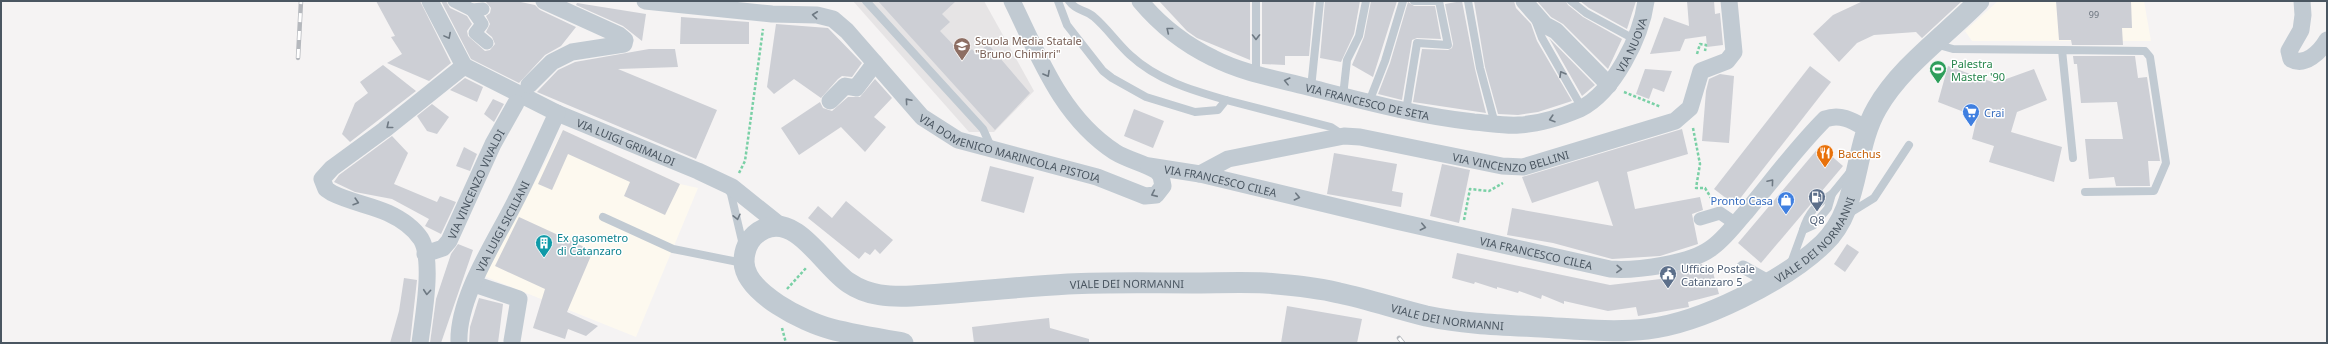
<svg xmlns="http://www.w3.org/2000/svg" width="2328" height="344" font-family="'Noto Sans',sans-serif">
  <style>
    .commercial { fill: #fdf9ef }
    .education { fill: #e6e4e5 }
    .building { fill: #cdcfd5 }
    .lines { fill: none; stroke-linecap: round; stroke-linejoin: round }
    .path { stroke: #7ad0a6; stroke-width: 2.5; stroke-dasharray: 3 2; stroke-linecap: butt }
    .service { stroke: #c1cad2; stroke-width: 8 }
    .pedestrian { stroke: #c1cad2; stroke-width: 13 }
    .minor { stroke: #c1cad2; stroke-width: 17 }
    .tertiary { stroke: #c1cad2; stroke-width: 21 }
    .rail-casing { stroke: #b5b8bd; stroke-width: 4.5 }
    .rail { stroke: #fff; stroke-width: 3; stroke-dasharray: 9; stroke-linecap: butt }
    .oneway { stroke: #6e7983 }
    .labels { text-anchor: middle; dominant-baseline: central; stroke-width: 3; stroke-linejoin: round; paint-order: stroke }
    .number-label { font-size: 9px; fill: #6b747e }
    .education-label { font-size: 11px; fill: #785e54; stroke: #fff; text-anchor: start }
    .street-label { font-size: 11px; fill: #4a5661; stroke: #fff }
    .leisure-label { font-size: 11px; fill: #27864d; stroke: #fff; text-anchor: start }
    .shop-label { font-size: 11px; fill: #366cbe; stroke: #fff; text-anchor: start }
    .food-label { font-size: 11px; fill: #c56008; stroke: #fff; text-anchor: start }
    .service-label { font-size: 11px; fill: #4e5e75; stroke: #fff }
    .culture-label { font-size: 11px; fill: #0d838f; stroke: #fff; text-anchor: start }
  </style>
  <rect width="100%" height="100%" fill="#f5f3f3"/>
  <g class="commercial">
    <polygon points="1998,1 2144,1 2151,41 1972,41 1965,31"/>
    <polygon points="563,130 680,184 698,188 636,337 484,276"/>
  </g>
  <polygon class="education" points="853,1 984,1 1034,91 994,132 969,132"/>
  <g class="building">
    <polygon points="376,1 420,1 451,63 429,81 387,63 402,54 391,37 395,36"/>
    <polygon points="441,1 446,1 450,8 467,16 472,24 467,31 468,36 485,51 490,50 495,44 492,37 486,32 490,24 486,16 490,13 491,8 486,2 472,1 516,1 535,5 540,10 576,27 561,46 545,55 519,83 471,59"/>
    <polygon points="878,1 956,1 942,14 950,22 940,31 964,56 972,49 976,54 988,44 1030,93 995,130"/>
    <polygon points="1159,1 1250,1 1250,60 1197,38 1187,31"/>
    <polygon points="1262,1 1314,1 1309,56 1285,56 1285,65 1262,64"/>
    <polygon points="1325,1 1360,1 1354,34 1341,62 1320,58"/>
    <polygon points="1371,1 1397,1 1373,77 1352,65 1364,37"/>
    <polygon points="1462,1 1475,69 1486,113 1413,102 1422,49 1448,50 1452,48 1453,44 1445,4"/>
    <polygon points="1474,1 1514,1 1516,8 1531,24 1537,41 1572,101 1538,112 1518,115 1498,114 1485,67"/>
    <polygon points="1537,1 1566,1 1568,5 1583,17 1622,39 1608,69 1563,24 1551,17"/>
    <polygon points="1580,1 1636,1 1627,29 1589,8"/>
    <polygon points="1687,1 1714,1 1715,14 1720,13 1723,45 1707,47 1706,36 1685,39 1680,51 1650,54 1664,17 1689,26"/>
    <polygon points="1863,1 1962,1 1922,38 1916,32 1874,35 1857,43 1839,62 1813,34 1833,15"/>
    <polygon points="2056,1 2131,1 2132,28 2122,28 2123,45 2072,45 2071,40 2059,40"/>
    <polygon points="1408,2 1414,6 1435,6 1441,39 1417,38 1412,40 1402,100 1378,94 1390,63"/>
    <polygon points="577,3 646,14 642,41 623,26 576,5"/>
    <polygon points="681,17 749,22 749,44 680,44"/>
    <polygon points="776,24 828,28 862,63 852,77 842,76 838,79 821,98 794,79 774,94 767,87"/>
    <polygon points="1549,38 1595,85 1582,96"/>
    <polygon points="649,49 675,49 678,67 618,69 717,110 696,159 537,92 558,70 575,62"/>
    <polygon points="2073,56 2135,56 2138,78 2147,77 2160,161 2148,161 2150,186 2116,186 2114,177 2089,179 2085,139 2123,139 2117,102 2081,103 2077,64 2074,64"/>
    <polygon points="383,65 416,91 350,142 342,134 355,103 368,93 360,82"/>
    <polygon points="1810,66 1831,82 1735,205 1714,189"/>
    <polygon points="1948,66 1995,83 2034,69 2047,100 2017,112 2011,132 2062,147 2054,182 1989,162 1994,146 1972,139 1977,117 1938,102"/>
    <polygon points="1645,69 1672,71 1664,92 1653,88 1649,99 1636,94"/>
    <polygon points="1720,74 1734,76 1729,143 1702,141 1706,91 1709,79"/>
    <polygon points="465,78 483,87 477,102 450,90"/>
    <polygon points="875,79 892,98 874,117 886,127 865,152 841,127 799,155 781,128 820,102 823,108 832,111 848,97 860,97"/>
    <polygon points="493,99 504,104 494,122 484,114"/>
    <polygon points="432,104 449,117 437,134 427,131 417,116"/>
    <polygon points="1134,109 1164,121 1153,148 1124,136"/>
    <polygon points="1682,129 1688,154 1627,172 1635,209 1700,197 1703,210 1692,214 1698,244 1660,256 1612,259 1553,243 1507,235 1512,208 1613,226 1598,181 1532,203 1522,177"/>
    <polygon points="563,130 680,184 665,215 624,196 630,182 568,154 552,190 538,184"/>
    <polygon points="392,136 408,153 394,184 437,202 440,196 456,202 441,234 425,226 429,219 392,199 355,192 334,182 339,175"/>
    <polygon points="1820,146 1843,166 1761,263 1738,243"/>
    <polygon points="464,147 477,154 470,171 456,166"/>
    <polygon points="1334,153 1397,164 1392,191 1403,193 1401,207 1327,194"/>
    <polygon points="1442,164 1470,170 1459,223 1430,216"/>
    <polygon points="990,166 1034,177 1024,213 981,201"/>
    <polygon points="846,201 893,240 880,254 875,249 870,255 865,252 859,259 808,218 818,206 832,218"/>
    <polygon points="519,217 593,251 567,312 598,326 586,336 568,329 565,339 533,328 545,289 495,266"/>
    <polygon points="458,244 473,250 441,343 430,343 436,299 451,254"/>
    <polygon points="1847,244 1859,252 1845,272 1834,264"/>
    <polygon points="1457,253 1610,285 1669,278 1662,275 1702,264 1703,271 1712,269 1719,294 1688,302 1689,307 1638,316 1636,307 1608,311 1564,301 1564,304 1542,295 1541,299 1519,291 1518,293 1497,287 1497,289 1475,282 1474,284 1452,278"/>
    <polygon points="404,278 417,280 410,343 390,343 399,311"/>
    <polygon points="479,298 503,304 498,343 469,343 470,327"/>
    <polygon points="1287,306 1362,319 1357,343 1281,343"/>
    <polygon points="1049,318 1050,328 1089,339 1089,343 974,343 972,327"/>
  </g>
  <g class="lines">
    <g class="path">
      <polyline points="1697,54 1700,44 1706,45 1705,51"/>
      <polyline points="1624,92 1661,107"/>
      <polyline points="1693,128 1700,164 1696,188 1705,188 1713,201"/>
      <polyline points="739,173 745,161 763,29"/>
      <polyline points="1464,220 1470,189 1489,191 1503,183"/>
      <polyline points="787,289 807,267"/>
      <polyline points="782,328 786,343"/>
    </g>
    <g class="service">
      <polyline points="866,1 983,129 992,149"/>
      <polyline points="1058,1 1067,25 1103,71 1112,78 1146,97 1195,112 1218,110 1226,100 1331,127 1343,135"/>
      <path d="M 1069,1 C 1077,12 1085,9 1094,17 C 1107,28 1117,43 1130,55 C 1157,80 1191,90 1226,100"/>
      <polyline points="1256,1 1256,73"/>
      <polyline points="1414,1 1436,1"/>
      <polyline points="1468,1 1480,68 1495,124"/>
      <polyline points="1571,1 1586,13 1634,39"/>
      <polyline points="1536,22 1542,38 1582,108"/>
      <polyline points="1935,44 1953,49 2062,50"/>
      <polyline points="1311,88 1320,1"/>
      <polyline points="1343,96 1347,60 1359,36 1366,1"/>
      <polyline points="1369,102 1385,61 1403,1"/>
      <polyline points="1406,111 1417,43 1448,45 1439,1"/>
      <polyline points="2073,158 2062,50 2145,51 2150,57 2166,163 2154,191 2085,192"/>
      <polyline points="728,189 731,194 743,245"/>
      <polyline points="1848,214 1874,198 1909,145"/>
      <polyline points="603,217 673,249 743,263"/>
      <path d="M 1803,230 C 1808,213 1817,203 1832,194"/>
      <polyline points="1791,263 1803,230 1814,225 1828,208 1832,194 1850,172"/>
    </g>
    <g class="pedestrian">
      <polyline points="454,1 472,10 483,9"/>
      <polyline points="472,10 482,24 475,33 487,43"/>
      <polyline points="1700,219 1720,213 1736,224"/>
      <polyline points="1743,267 1770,282"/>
    </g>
    <g class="minor">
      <path id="s1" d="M 645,1 L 772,14 L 817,15 L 833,19 L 847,31 L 922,117 L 958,140 L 1097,177 L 1145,196 L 1156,195 L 1163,186 L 1161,176 L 1157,171 C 1144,163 1128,160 1115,152 C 1061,117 1039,56 1012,1"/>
      <path id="s2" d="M 1140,1 C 1160,25 1184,44 1213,58 C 1242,73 1277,79 1308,87 C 1363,101 1418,116 1474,122 C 1489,123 1504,126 1519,125 C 1540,124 1561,117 1580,109 C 1614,92 1641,37 1646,1"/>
      <polyline points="1524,1 1545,25 1556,31 1609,85"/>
      <path d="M 2302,1 L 2303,15 L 2301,30 L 2289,51 L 2291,59 C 2305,67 2320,52 2327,40"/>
      <path id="s3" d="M 464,66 L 557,113 L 698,171 L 732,187 L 782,227"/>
      <polyline points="529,85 552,62 572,52 624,44 625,40 619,35 544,1"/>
      <polyline points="830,101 845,86 856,88 875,63"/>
      <path id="s4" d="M 1149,166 L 1200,174 L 1396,221 L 1610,269 C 1636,271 1689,264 1710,249 C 1724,240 1735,224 1746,212 C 1772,181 1796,148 1825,119 C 1841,113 1853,121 1867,129"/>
      <path id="s5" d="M 1200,174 L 1228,159 L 1344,136 L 1360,137 L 1502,166 L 1523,167 L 1675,121 L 1690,108 L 1701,71 L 1727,61 L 1734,52 L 1729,1"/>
      <path id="s6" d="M 425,254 L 443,248 L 449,241 L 493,144 L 516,103"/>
      <polyline points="474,284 519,299 512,341"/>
      <path d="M 420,343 C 423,318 434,261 421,239 C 413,227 401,219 388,213 C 370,205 350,202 332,193 L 326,189 L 322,179 L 332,168 L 384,130 L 464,66 L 430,1"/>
      <path id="s7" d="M 459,343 C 457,298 495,242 515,202 C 530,173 543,143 557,113"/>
    </g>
    <path class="tertiary" id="s8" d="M 903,343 C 879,339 854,335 831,329 C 804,322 745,293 744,262 C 744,247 751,235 764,229 C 797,213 825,268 849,283 C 868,296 890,297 912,296 C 964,293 1016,287 1068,284 C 1109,282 1150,283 1191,283 C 1216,283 1241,282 1265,283 C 1290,285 1315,287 1339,293 C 1368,299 1397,309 1426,316 C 1464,324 1502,325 1541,327 C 1576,329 1612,333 1647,329 C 1701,323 1784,281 1823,244 C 1861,208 1852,151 1877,108 C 1901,66 1945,36 1979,1"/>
    <g class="rail-casing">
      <g id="rail">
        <polyline points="298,58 301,1"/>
        <polyline points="1399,338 1403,343"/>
      </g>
    </g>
    <use href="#rail" class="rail"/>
  </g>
  <defs><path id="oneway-chevron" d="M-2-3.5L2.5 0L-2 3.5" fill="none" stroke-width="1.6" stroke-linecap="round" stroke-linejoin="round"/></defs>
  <g class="oneway">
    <use href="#oneway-chevron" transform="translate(815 15) rotate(-174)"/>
    <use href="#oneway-chevron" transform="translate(1169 30) rotate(-141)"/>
    <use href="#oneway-chevron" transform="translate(448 36) rotate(62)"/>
    <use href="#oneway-chevron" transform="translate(1256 37) rotate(90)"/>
    <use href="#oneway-chevron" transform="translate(1047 74) rotate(61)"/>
    <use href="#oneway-chevron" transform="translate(1562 74) rotate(-120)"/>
    <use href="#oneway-chevron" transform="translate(1287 81) rotate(-166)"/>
    <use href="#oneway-chevron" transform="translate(908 101) rotate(-131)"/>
    <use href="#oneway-chevron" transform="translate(1552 119) rotate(163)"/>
    <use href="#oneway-chevron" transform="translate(389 126) rotate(141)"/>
    <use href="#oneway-chevron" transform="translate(1771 182) rotate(-50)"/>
    <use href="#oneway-chevron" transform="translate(1154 194) rotate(156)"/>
    <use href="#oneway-chevron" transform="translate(1297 197) rotate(13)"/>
    <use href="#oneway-chevron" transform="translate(356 202) rotate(17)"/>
    <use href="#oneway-chevron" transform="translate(737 217) rotate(77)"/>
    <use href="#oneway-chevron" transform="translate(1423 227) rotate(13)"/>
    <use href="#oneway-chevron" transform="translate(1619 269) rotate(2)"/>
    <use href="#oneway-chevron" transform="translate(427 292) rotate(95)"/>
  </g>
  <defs>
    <g id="school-pin" transform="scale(0.9)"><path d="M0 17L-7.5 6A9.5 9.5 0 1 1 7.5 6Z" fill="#8d6e63" stroke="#fff"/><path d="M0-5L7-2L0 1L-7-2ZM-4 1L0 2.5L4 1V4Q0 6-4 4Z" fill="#fff"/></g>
    <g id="stadium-pin" transform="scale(0.9)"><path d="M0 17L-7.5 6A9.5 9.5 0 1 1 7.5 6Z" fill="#2e9e5b" stroke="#fff"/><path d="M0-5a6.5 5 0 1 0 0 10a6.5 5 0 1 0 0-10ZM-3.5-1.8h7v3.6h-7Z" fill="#fff"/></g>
    <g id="supermarket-pin" transform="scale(0.9)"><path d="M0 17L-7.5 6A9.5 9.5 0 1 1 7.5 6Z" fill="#3f7fe0" stroke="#fff"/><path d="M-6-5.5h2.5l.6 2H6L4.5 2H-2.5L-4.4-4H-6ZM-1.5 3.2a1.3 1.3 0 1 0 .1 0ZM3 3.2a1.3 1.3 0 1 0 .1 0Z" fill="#fff"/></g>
    <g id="restaurant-pin" transform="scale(0.9)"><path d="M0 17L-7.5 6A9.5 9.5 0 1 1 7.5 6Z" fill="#e8710a" stroke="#fff"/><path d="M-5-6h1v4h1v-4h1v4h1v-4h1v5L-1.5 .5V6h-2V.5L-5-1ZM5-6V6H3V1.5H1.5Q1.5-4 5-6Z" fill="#fff"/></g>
    <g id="fuel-pin" transform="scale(0.9)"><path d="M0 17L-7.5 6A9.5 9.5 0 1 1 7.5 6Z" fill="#5c6f8a" stroke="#fff"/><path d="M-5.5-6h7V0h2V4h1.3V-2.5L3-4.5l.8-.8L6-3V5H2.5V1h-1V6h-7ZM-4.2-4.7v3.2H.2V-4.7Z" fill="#fff"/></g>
    <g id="shop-pin" transform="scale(0.9)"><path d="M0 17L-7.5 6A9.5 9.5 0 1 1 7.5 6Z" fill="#3f7fe0" stroke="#fff"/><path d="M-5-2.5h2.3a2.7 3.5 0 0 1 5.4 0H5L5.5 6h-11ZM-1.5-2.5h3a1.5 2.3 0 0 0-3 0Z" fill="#fff"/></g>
    <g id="building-pin" transform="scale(0.9)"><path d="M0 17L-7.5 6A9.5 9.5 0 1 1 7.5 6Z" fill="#0f9aa8" stroke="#fff"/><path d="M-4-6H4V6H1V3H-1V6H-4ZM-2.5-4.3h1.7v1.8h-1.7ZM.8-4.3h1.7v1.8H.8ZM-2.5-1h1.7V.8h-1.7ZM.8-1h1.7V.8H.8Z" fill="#fff"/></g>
    <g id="civic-pin" transform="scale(0.9)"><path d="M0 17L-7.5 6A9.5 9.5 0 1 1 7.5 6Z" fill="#5c6f8a" stroke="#fff"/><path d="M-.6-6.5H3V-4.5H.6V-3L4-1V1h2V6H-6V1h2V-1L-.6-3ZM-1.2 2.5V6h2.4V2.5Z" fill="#fff"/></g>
  </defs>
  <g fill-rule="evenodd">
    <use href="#school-pin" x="962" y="46"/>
    <use href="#stadium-pin" x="1938" y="69"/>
    <use href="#supermarket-pin" x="1971" y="112"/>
    <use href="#restaurant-pin" x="1825" y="153"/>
    <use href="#fuel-pin" x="1817" y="197"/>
    <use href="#shop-pin" x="1786" y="200"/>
    <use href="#building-pin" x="544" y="243"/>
    <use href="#civic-pin" x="1668" y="274"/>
  </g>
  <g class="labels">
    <g class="number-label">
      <text x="2094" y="14">99</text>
    </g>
    <g class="education-label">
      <text x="975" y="40">Scuola Media Statale<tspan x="975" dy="13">"Bruno Chimirri"</tspan></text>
    </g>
    <g class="street-label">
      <text stroke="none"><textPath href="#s2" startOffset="555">VIA NUOVA</textPath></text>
      <text stroke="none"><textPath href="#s2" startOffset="254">VIA FRANCESCO DE SETA</textPath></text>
      <text stroke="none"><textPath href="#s3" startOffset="179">VIA LUIGI GRIMALDI</textPath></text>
      <text stroke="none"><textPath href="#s1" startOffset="416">VIA DOMENICO MARINCOLA PISTOIA</textPath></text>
      <text stroke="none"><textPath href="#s5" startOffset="320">VIA VINCENZO BELLINI</textPath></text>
      <text stroke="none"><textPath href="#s4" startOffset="73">VIA FRANCESCO CILEA</textPath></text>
      <text stroke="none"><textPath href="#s6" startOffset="91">VIA VINCENZO VIVALDI</textPath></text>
      <text stroke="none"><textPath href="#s7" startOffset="126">VIA LUIGI SICILIANI</textPath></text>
      <text stroke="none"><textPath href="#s8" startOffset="1337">VIALE DEI NORMANNI</textPath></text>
      <text stroke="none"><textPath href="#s4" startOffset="397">VIA FRANCESCO CILEA</textPath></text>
      <text stroke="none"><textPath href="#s8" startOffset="617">VIALE DEI NORMANNI</textPath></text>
      <text stroke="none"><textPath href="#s8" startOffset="941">VIALE DEI NORMANNI</textPath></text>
    </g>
    <g class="leisure-label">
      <text x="1951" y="63">Palestra<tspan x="1951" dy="13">Master '90</tspan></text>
    </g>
    <g class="shop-label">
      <text x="1984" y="112">Crai</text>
      <text x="1773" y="200" text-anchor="end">Pronto Casa</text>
    </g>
    <g class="food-label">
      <text x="1838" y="153">Bacchus</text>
    </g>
    <g class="service-label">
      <text x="1817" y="219">Q8</text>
      <text x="1681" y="268" text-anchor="start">Ufficio Postale<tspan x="1681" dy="13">Catanzaro 5</tspan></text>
    </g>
    <g class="culture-label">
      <text x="557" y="237">Ex gasometro<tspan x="557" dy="13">di Catanzaro</tspan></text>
    </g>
  </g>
  <rect width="2328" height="344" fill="none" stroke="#4a5661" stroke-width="4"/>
</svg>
